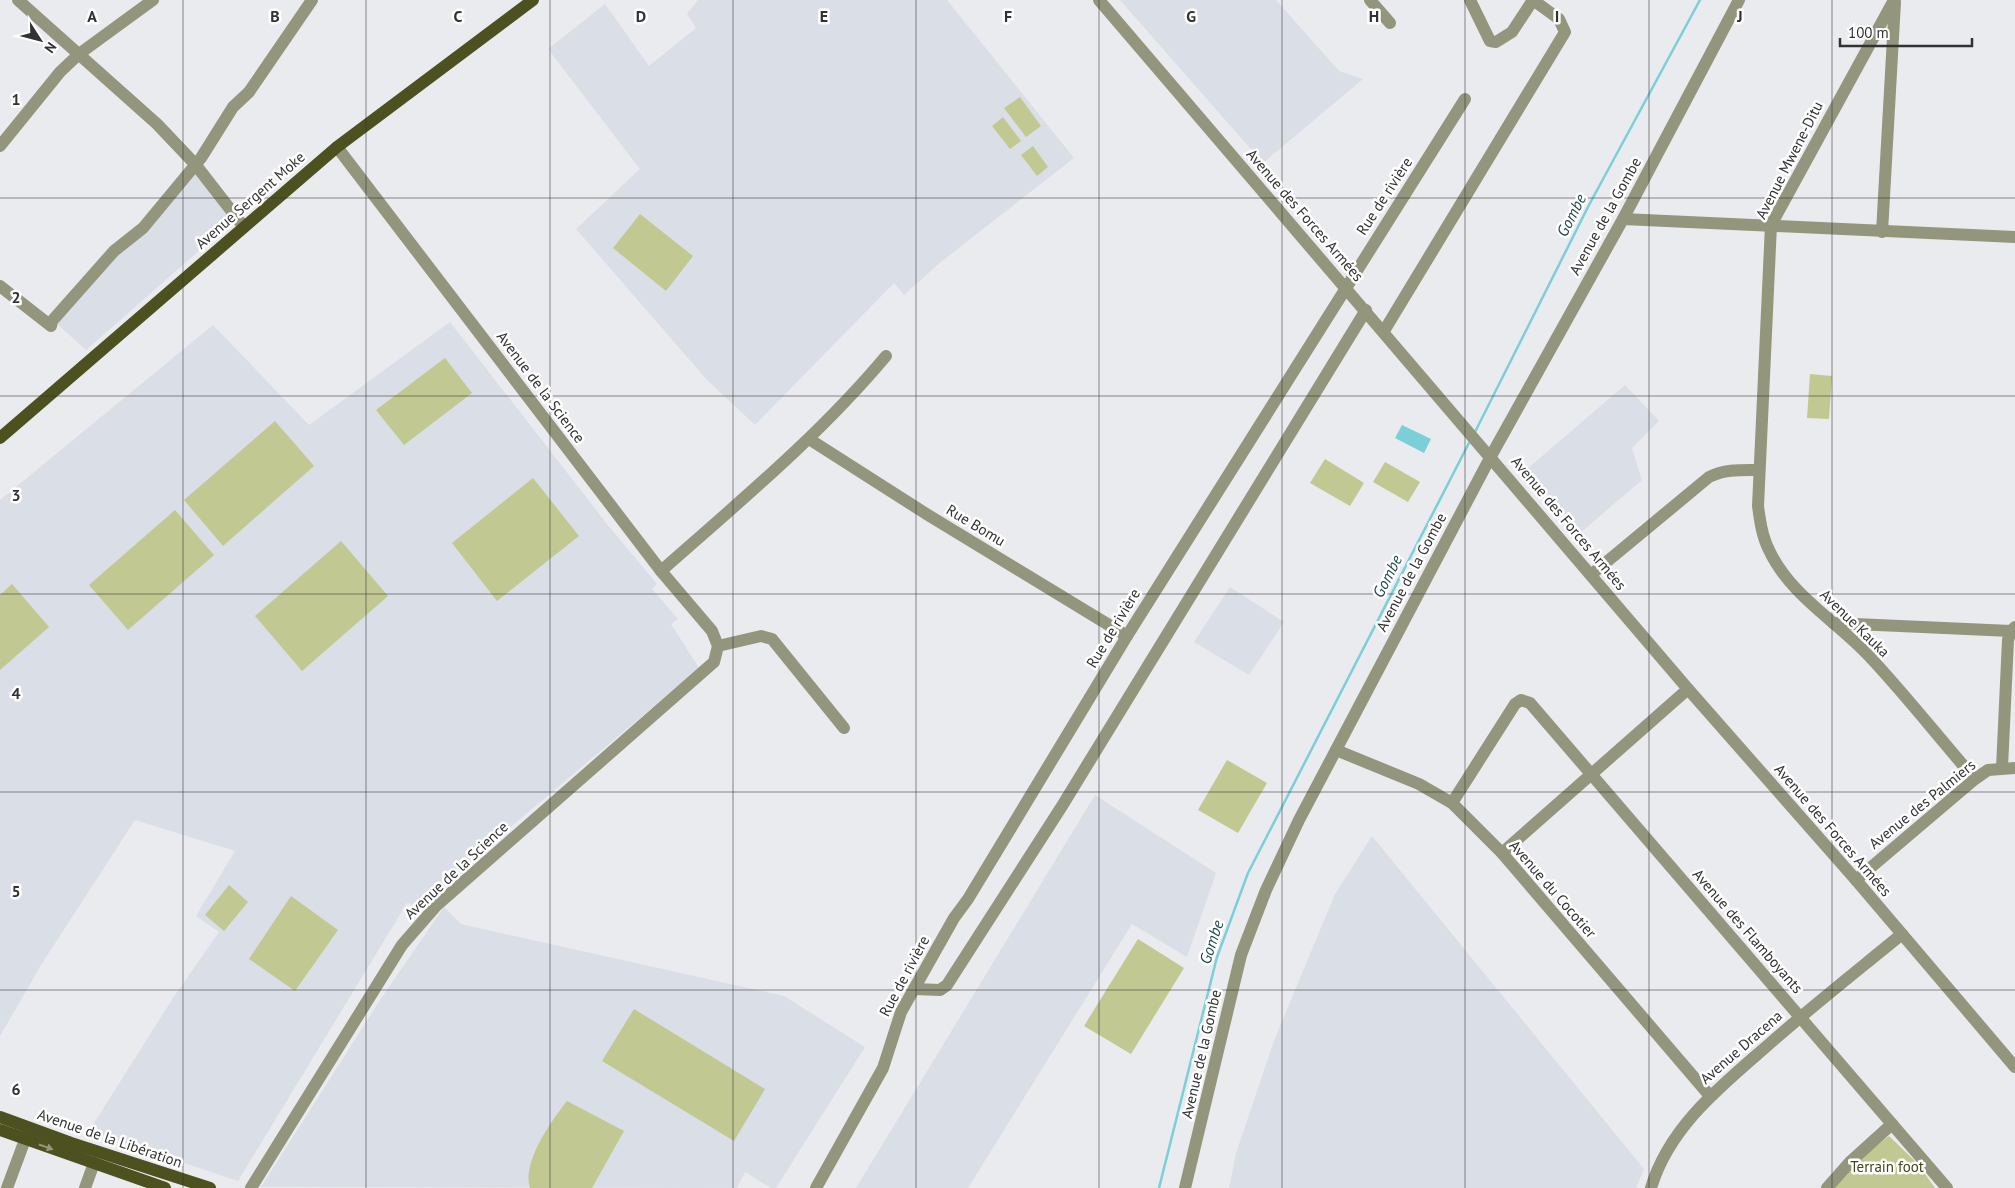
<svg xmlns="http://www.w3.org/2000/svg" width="2015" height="1188" font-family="'PT Sans',sans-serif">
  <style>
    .built { fill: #dadee7 }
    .green { fill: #c2c891 }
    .water { fill: #7bcfd8 }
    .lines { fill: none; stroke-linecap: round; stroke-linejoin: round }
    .stream { stroke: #7bcfd8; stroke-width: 2.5 }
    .minor { stroke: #93967c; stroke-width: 12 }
    .major { stroke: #4d511f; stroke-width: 12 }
    .oneway { fill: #949779 }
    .grid { fill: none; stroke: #323233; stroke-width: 1; stroke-opacity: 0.55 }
    .labels { text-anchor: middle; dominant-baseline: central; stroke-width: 5; stroke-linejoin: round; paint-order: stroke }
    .street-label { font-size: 15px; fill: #323233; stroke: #fff }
    .park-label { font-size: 15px; fill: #424517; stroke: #fff }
    .water-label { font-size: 16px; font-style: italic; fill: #21494d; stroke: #fff }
    .grid-label { font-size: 16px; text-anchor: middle; font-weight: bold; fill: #323233; stroke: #fff; stroke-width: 5; stroke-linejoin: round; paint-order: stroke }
  </style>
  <rect width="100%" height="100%" fill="#eaebef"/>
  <g class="built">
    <polygon points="698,0 947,0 1074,158 942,261 904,295 894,283 755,425 707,380 576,229 640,169 548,49 605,4 649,66 696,28 687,14"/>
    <polygon points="1120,0 1276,0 1339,71 1363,79 1263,163"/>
    <polygon points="194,171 234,220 86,350 55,322"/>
    <polygon points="450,322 607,524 657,584 652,589 678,619 671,624 699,668 417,906 407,903 238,1181 89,1131 173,998 219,932 196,916 235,851 135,820 41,965 0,1036 0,500 213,325 309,425"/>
    <polygon points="1625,385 1659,421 1632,448 1642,480 1580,533 1526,470"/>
    <polygon points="1230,587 1284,622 1249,675 1194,642"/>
    <polygon points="1095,795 1216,873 1187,957 1132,924 968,1188 856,1188"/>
    <polygon points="1372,836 1644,1169 1636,1188 1229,1188 1236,1153 1275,1038 1335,894"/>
    <polygon points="444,907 461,924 784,996 865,1047 776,1188 771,1188 745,1172 737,1188 261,1187 382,997"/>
  </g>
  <g class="green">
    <polygon points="1020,97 1041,126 1026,137 1004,108"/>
    <polygon points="1003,117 1021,141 1010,149 992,126"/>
    <polygon points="1033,146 1048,167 1037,176 1021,155"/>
    <polygon points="640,214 693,256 666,291 613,248"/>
    <polygon points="445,358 472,393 404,445 376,410"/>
    <polygon points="1810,374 1832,376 1829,419 1807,418"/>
    <polygon points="275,421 314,466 223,546 184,500"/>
    <polygon points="1325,459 1364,483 1350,506 1310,483"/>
    <polygon points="1385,462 1420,482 1408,502 1373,482"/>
    <polygon points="533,478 579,536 497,601 452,543"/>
    <polygon points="175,510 214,555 128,630 89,585"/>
    <polygon points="341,541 388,596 302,671 255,616"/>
    <polygon points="12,584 49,627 0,670 0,595"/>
    <polygon points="1227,760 1267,783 1238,833 1198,810"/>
    <polygon points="229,885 248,902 224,931 205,915"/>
    <polygon points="291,896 338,930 295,991 249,959"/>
    <polygon points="1138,939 1184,968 1131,1054 1084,1026"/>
    <polygon points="634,1009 765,1089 734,1141 602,1061"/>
    <path d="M 567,1101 L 624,1131 L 592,1188 L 530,1188 C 521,1163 552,1120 567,1101 Z"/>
    <polygon points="1889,1136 1917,1163 1935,1188 1832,1188 1847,1169"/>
  </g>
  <polygon class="water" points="1402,425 1431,439 1424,453 1395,438"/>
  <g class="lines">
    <g class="stream">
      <polyline points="1475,432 1589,205 1700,0"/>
      <polyline points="1159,1188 1217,957 1248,873 1470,441"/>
    </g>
    <g class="minor">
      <polyline points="18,0 157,124 195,164 244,227"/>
      <polyline points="1099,0 1688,689 1856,880 2015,1067"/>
      <polyline points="1370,0 1390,23"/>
      <polyline points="1470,0 1490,41 1496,42 1512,32 1533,0"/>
      <path d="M 1894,0 L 1771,225 L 1758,506 C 1760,521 1762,536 1769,550 C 1790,595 1835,620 1868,655 C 1905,694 1939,738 1975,779"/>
      <polyline points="0,146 60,72 79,54 153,0"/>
      <polyline points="1623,219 2015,237"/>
      <polyline points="1882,232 1895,2"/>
      <polyline points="0,286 51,326 52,321 114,251 143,228 201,158 233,107 249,92 312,0"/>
      <polyline points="1384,331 1565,32 1559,19 1533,0"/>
      <polyline points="809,439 928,515 1127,636"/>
      <path d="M 661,571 C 739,502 819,436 886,356"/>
      <path d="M 1592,574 L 1709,477 C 1725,469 1741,470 1759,470"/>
      <polyline points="1833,623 2011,631"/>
      <polyline points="718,646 761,636 772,639 844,728"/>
      <polyline points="1336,750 1419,784 1452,803 1502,853 1710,1096"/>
      <polyline points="2002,768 2008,640 2011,631 2015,627"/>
      <polyline points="1452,803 1515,704 1521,700 1530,703 1947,1188"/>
      <polyline points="1502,853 1688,689"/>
      <polyline points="1856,880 1975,779 1988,770 2015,768"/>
      <polyline points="914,989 940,990 947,985 1062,806 1366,310"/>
      <polyline points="7,1188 29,1129"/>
      <polyline points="85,1188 94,1163"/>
      <polyline points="251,1188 402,945 436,906 714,662 718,646 712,631 661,571 337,147"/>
      <polyline points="816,1188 883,1068 901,1012 954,918 968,899 1127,636 1465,99"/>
      <polyline points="1185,1188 1241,955 1266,890 1299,820 1491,456 1623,219 1739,0"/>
      <path d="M 1651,1188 C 1669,1127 1721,1086 1767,1046 C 1811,1007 1857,971 1902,934"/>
      <polyline points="1827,1188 1850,1162 1892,1124"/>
    </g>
    <g class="major">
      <polyline points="0,438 337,147 533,0"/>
      <polyline points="0,1117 71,1143 210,1188"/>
      <polyline points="0,1130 165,1188"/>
    </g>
  </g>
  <defs><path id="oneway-solid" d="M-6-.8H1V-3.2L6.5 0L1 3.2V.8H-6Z" transform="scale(1.25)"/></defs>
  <use class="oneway" href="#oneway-solid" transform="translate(46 1147) rotate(19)"/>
  <path class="grid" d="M 183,0 L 183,1188M 366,0 L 366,1188M 550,0 L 550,1188M 733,0 L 733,1188M 916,0 L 916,1188M 1099,0 L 1099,1188M 1282,0 L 1282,1188M 1465,0 L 1465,1188M 1649,0 L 1649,1188M 1832,0 L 1832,1188M 0,198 L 2015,198M 0,396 L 2015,396M 0,594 L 2015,594M 0,792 L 2015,792M 0,990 L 2015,990"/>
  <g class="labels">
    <g class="street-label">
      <text transform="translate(1789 160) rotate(-63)">Avenue Mwene-Ditu</text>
      <text transform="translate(1384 196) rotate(-57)">Rue de rivière</text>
      <text transform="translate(250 200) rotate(-41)">Avenue Sergent Moke</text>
      <text transform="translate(1305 215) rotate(49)">Avenue des Forces Armées</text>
      <text transform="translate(1605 216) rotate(-61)">Avenue de la Gombe</text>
      <text transform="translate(541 387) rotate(53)">Avenue de la Science</text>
      <text transform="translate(1569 523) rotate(50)">Avenue des Forces Armées</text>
      <text transform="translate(976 525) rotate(31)">Rue Bomu</text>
      <text transform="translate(1411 572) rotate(-62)">Avenue de la Gombe</text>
      <text transform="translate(1855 623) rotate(44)">Avenue Kauka</text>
      <text transform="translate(1113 628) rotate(-59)">Rue de rivière</text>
      <text transform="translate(1922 804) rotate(-39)">Avenue des Palmiers</text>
      <text transform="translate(1833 830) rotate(49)">Avenue des Forces Armées</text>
      <text transform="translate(456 870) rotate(-43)">Avenue de la Science</text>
      <text transform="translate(1553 889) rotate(49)">Avenue du Cocotier</text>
      <text transform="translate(1748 931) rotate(49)">Avenue des Flamboyants</text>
      <text transform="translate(904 976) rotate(-62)">Rue de rivière</text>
      <text transform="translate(1741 1047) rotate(-41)">Avenue Dracena</text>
      <text transform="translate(1201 1054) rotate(-77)">Avenue de la Gombe</text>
      <text transform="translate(110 1138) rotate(19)">Avenue de la Libération</text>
    </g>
    <g class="park-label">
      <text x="1887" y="1166">Terrain foot</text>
    </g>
    <g class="water-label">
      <text transform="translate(1571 215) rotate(-63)">Gombe</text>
      <text transform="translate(1387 576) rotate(-63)">Gombe</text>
      <text transform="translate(1211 942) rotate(-72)">Gombe</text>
    </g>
  </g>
  <g class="grid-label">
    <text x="92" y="22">A</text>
    <text x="275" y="22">B</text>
    <text x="458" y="22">C</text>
    <text x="641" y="22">D</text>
    <text x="824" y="22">E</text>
    <text x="1008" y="22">F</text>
    <text x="1191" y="22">G</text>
    <text x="1374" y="22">H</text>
    <text x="1557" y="22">I</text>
    <text x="1740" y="22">J</text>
    <text x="16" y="105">1</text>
    <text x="16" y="303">2</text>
    <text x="16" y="501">3</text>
    <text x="16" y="699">4</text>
    <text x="16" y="897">5</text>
    <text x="16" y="1095">6</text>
  </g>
  <g transform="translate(40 40) rotate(126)" stroke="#ffffff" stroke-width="4" paint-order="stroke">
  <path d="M0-4L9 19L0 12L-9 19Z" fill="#323233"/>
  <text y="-8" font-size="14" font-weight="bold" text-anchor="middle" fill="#323233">N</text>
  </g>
  <path d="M1840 38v8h132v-8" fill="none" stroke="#323233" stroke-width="2.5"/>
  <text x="1848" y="38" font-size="15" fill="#323233" stroke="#ffffff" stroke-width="4" paint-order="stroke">100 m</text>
</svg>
